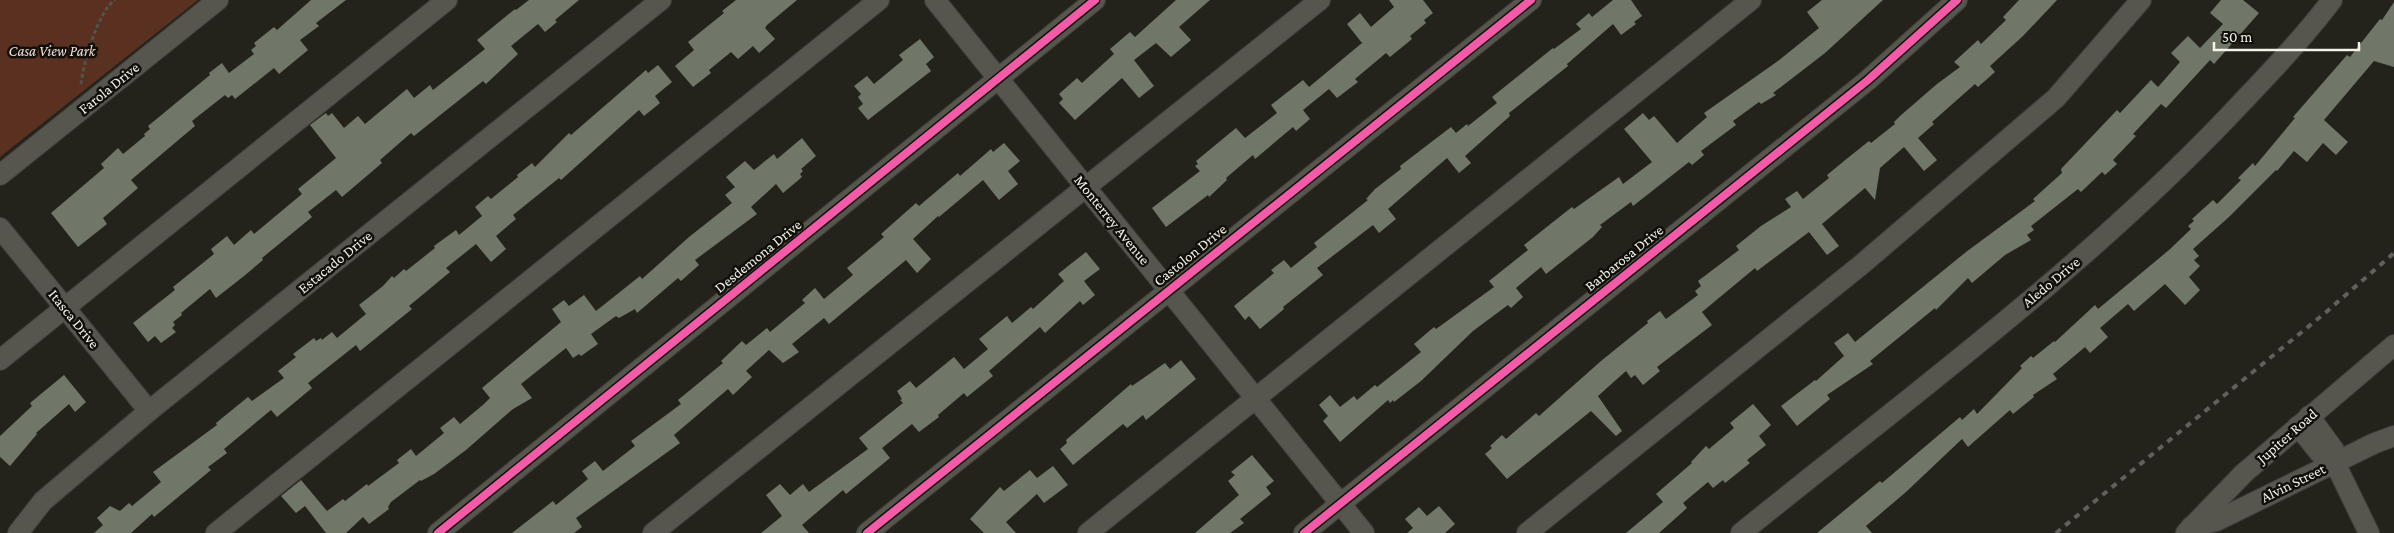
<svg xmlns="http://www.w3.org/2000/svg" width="2394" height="533" font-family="'Crimson Pro',serif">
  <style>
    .green { fill: #5a3120 }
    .building { fill: #707769 }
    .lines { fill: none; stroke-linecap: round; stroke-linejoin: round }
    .minor-casing { stroke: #3f3e38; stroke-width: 22 }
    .path { stroke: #53534d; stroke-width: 3; stroke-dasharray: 4 2.5; stroke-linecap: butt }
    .minor { stroke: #56564f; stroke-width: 20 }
    .rail { stroke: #61615c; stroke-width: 4; stroke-dasharray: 6 6; stroke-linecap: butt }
    .cycleway-casing { stroke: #100f09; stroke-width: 11 }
    .cycleway { stroke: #f35aa7; stroke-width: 8 }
    .labels { text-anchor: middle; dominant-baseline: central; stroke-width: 5; stroke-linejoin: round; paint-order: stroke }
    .park-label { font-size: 15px; font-style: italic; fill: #f2ded7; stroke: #100f09 }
    .street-label { font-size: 15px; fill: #f4f3e9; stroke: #100f09 }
  </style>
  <rect width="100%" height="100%" fill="#24231b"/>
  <polygon class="green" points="0,0 198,0 0,157"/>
  <g class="building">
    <polygon points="311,0 346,0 316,23 319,26 300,40 308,50 279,74 274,68 235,99 232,95 228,98 225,95 192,121 195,126 131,180 138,188 103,218 107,224 78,247 51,213 104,168 101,164 118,148 123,154 145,136 144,134 150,129 148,126 210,75 209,73 222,63 229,73 254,54 251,50 256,46 254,43 274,27 277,30"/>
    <polygon points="529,0 579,0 555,20 557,22 545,32 538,24 511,46 518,54 486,84 483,81 414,136 411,133 380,160 382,163 342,197 336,190 308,212 312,217 262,258 263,260 244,276 216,298 210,289 181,313 182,315 173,322 175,325 172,328 176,332 161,343 155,336 148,342 133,323 175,290 173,287 214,254 211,249 227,236 234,245 251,230 254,234 302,194 298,189 336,158 310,125 326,113 328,116 332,113 344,128 358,116 365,124 407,89 414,98 430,85 433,90 485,49 477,40 515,9 516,10"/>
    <polygon points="736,0 797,0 767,25 765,28 775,39 759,53 753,46 738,59 731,52 709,70 711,73 693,87 675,66 694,50 688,42 724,13 722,11"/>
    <polygon points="1176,0 1210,0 1179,27 1191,40 1171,57 1156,43 1134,60 1154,86 1139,98 1122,78 1075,120 1059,103 1063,99 1059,94 1077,78 1082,83 1114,54 1110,49 1130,32 1135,37"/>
    <polygon points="1389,0 1423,0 1433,13 1424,20 1426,23 1410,36 1412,39 1390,57 1386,53 1355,79 1358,82 1337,98 1329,89 1303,110 1310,119 1296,131 1293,127 1255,159 1253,155 1226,178 1227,180 1209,197 1208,195 1166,227 1152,208 1200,171 1195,166 1198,164 1196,161 1236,128 1245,138 1277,113 1271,105 1303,80 1309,87 1362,43 1347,24 1360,13 1371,27 1394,7"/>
    <polygon points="1613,0 1631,0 1642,16 1634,22 1636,24 1621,35 1613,24 1567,64 1568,66 1509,113 1510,116 1465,156 1471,163 1459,173 1447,158 1388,209 1396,219 1379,233 1373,225 1317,268 1323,275 1283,307 1284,309 1260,329 1249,316 1245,320 1234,306 1274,273 1271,270 1284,260 1291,268 1317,247 1314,243 1368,200 1366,199 1375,189 1401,169 1400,166 1451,127 1456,133 1467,124 1468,126 1497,103 1492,97 1553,48 1554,49 1581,29 1576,24 1589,13 1592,17"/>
    <polygon points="1822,0 1883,0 1825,53 1773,93 1776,95 1761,104 1759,102 1733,121 1736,125 1701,151 1704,155 1692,165 1689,162 1633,206 1631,202 1600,225 1602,227 1593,237 1546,274 1541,267 1516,288 1523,297 1511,308 1508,305 1473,331 1421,381 1394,402 1393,400 1390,403 1388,400 1340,442 1323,421 1328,416 1319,405 1330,395 1340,407 1354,396 1357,400 1375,385 1377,387 1421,352 1414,344 1434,327 1436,329 1494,287 1489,281 1528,250 1524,245 1572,207 1574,209 1619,177 1623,184 1652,162 1624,129 1643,113 1649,120 1654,116 1677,143 1707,117 1704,113 1778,61 1819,28 1807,12"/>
    <polygon points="2019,0 2057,0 2023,36 1990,66 1995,72 1978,87 1975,84 1932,122 1934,124 1918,138 1937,160 1924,171 1904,147 1880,168 1875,200 1865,188 1822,224 1839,246 1827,255 1809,232 1757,271 1755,268 1702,312 1712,325 1657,367 1660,371 1643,385 1635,375 1631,378 1626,371 1598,396 1622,431 1616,436 1591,411 1507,479 1485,454 1492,448 1490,446 1502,435 1506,439 1536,413 1539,416 1601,361 1648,323 1647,321 1660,311 1666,319 1698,295 1695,291 1701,286 1698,281 1739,250 1736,246 1761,226 1791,207 1785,199 1797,191 1803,199 1829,178 1827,175 1844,161 1869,141 1871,143 1895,124 1894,122 1900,116 1937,84 1960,67 1954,62 1978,40 1981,44 2006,20 2003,17"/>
    <polygon points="2221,0 2243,0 2259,13 2214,64 2210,60 2166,108 2161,104 2133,134 2136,136 2113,160 2117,164 2105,175 2102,172 2081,192 2078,189 2031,226 2034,230 2027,235 2031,240 2005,255 1972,283 1968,278 1936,310 1935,308 1870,361 1873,364 1827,395 1830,399 1797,426 1781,406 1815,380 1816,381 1844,356 1834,343 1848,333 1855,342 1966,252 2035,201 2033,199 2062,173 2061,169 2117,110 2120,113 2151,80 2158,87 2180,62 2171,53 2188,36 2200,48 2223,24 2210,13"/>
    <polygon points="2394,2 2394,67 2374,61 2324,120 2348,142 2336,155 2323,143 2307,162 2294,151 2277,171 2276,170 2229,217 2193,249 2199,256 2194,260 2200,266 2189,277 2200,290 2185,305 2165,284 2134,311 2128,304 2100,328 2108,337 2090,353 2085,347 2053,374 2057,379 2033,395 2034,397 2013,414 2010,410 1968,447 1962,439 1906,492 1866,526 1872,533 1817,533 1880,481 1882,483 1960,417 1962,420 1974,409 1977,414 2022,368 2020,366 2031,356 2033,358 2054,341 2055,342 2095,305 2098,309 2169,250 2191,229 2188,226 2194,221 2192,219 2213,200 2217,204 2241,180 2238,178 2253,163 2255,166 2295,118 2293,117 2347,55 2350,57 2380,19 2382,20"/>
    <polygon points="920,39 934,57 926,64 931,71 868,120 858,108 863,104 858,97 861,94 854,86 867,76 874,84 903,60 899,55"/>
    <polygon points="658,65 672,82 655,96 660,103 644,116 639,110 561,180 559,178 513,215 516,219 496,236 506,249 491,262 476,244 446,268 450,272 409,306 412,309 360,351 356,345 308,383 312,388 277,417 271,410 224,449 227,453 208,467 211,470 154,517 152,514 131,533 94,533 103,525 97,518 110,506 120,511 129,503 132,506 161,482 153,472 217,425 216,423 248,397 252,401 284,378 278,371 296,357 293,354 314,338 316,341 321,338 322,340 332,332 337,338 366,314 359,305 383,286 392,276 394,278 404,269 406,271 435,248 434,246 456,230 459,235 482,216 475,207 488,196 491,199 518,177 517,175 532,163 535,167 569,133 571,135 646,70 648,73"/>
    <polygon points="802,138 816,156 801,169 803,171 800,174 802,177 783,193 776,184 751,207 757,214 695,260 699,265 681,281 678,278 637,313 635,309 619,318 616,316 591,334 598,344 581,356 579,354 573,358 566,348 521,384 532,398 513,409 466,450 434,474 421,481 420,480 391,502 388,507 389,509 369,524 363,517 346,533 326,533 305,506 296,513 281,496 301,480 327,511 343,499 345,501 367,484 368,486 399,463 397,460 411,449 416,456 444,433 440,428 454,417 460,424 484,404 490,398 482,388 561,322 552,309 564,300 569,306 584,295 596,311 640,276 642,279 689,237 732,203 725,195 735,187 726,177 745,161 754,170 774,154 777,159"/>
    <polygon points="1004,143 1020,161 1008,171 1018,184 999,200 983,180 939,217 938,216 913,239 931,259 917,273 906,260 829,324 824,318 792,344 799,352 783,363 769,350 746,371 752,377 733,395 728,389 674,435 680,443 576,518 582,527 574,533 512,533 553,501 556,505 588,479 582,471 595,461 603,471 635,446 631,441 681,404 678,400 723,363 721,361 742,341 746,345 767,328 770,332 805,303 802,300 815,288 824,299 853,275 847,268 884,237 881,234 916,203 919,206 958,173 960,176 991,149 993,152"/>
    <polygon points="1086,252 1100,269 1084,281 1095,295 1083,305 1080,301 1045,333 1040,327 989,371 993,376 967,397 964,393 938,415 939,417 919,432 912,424 882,448 890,458 846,494 843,490 802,525 809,533 761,533 782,516 766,495 780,484 790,495 803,484 809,492 868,449 859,438 903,403 900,400 902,399 897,391 910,381 916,388 954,357 964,369 988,349 979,339 1007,316 1012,323 1031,307 1033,309 1064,281 1058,274"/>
    <polygon points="1181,360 1196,379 1146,420 1143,415 1127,428 1123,424 1073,465 1060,449 1067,443 1066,440 1131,384 1132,386 1165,363 1170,369"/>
    <polygon points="64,375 86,402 75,412 69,404 36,433 37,434 10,466 0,457 0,436 32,406 30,403"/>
    <polygon points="1753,404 1771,425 1759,436 1766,445 1747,460 1750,463 1725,483 1723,480 1713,488 1708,482 1683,503 1687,508 1659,533 1626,533 1663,502 1656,494 1692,463 1691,462 1706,446 1709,449 1734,428 1730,423"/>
    <polygon points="1252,455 1274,481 1266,487 1271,494 1240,519 1244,523 1230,533 1195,533 1239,495 1228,481 1235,475 1231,472"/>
    <polygon points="1053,466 1068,485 1044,503 1037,494 1006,522 1016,533 984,533 970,519 1000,487 1004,491 1030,470 1037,478"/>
    <polygon points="1439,506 1455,524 1445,533 1407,533 1413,528 1405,519 1419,507 1427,516"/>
  </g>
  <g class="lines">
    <g class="minor-casing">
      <g id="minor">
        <polyline points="935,0 1364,533"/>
        <polyline points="0,175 218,0"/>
        <polyline points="0,228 149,411"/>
        <polyline points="0,360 447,0"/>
        <polyline points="2309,416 2334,450 2335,463 2369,533"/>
        <polyline points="2298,426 2323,457 2335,463"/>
        <polyline points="2191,527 2216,521 2375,443 2394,436"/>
        <polyline points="18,533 43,501 149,411 661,0"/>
        <polyline points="216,533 879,0"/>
        <polyline points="438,533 1095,0"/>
        <polyline points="653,533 1320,0"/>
        <polyline points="867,533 1531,0"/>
        <polyline points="1088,533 1751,0"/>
        <polyline points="1304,533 1868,80 1957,0"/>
        <polyline points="1527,533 1861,265 2056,98 2141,0"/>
        <path d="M 1741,533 C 1907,399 2081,271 2228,117 C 2264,79 2301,41 2332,0"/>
        <polyline points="2186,533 2244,473 2394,345"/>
      </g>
    </g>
    <path class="path" d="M 81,84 C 83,64 98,11 115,0"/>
    <use href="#minor" class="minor"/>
    <polyline class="rail" points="2056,533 2325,313 2394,253"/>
    <g class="cycleway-casing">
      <g id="cycleway">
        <polyline points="438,533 1095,0"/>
        <polyline points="867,533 1531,0"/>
        <polyline points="1304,533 1868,80 1957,0"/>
      </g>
    </g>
    <use href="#cycleway" class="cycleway"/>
  </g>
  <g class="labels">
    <g class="park-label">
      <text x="52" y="51">Casa View Park</text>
    </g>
    <g class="street-label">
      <text transform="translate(109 88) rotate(-39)">Farola Drive</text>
      <text transform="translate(1112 220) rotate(51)">Monterrey Avenue</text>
      <text transform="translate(1190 255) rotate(-39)">Castolon Drive</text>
      <text transform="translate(758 256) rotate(-39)">Desdemona Drive</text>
      <text transform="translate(1624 258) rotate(-39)">Barbarosa Drive</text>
      <text transform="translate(335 262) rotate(-39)">Estacado Drive</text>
      <text transform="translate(2051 282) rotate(-40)">Aledo Drive</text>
      <text transform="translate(74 319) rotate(51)">Itasca Drive</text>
      <text transform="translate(2287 436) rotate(-41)">Jupiter Road</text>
      <text transform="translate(2293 483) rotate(-26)">Alvin Street</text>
    </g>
  </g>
  <path d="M2214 42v8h145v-8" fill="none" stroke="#f4f3e9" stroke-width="2.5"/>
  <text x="2222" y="42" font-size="15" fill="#f4f3e9" stroke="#100f09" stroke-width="4" paint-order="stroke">50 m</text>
</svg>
